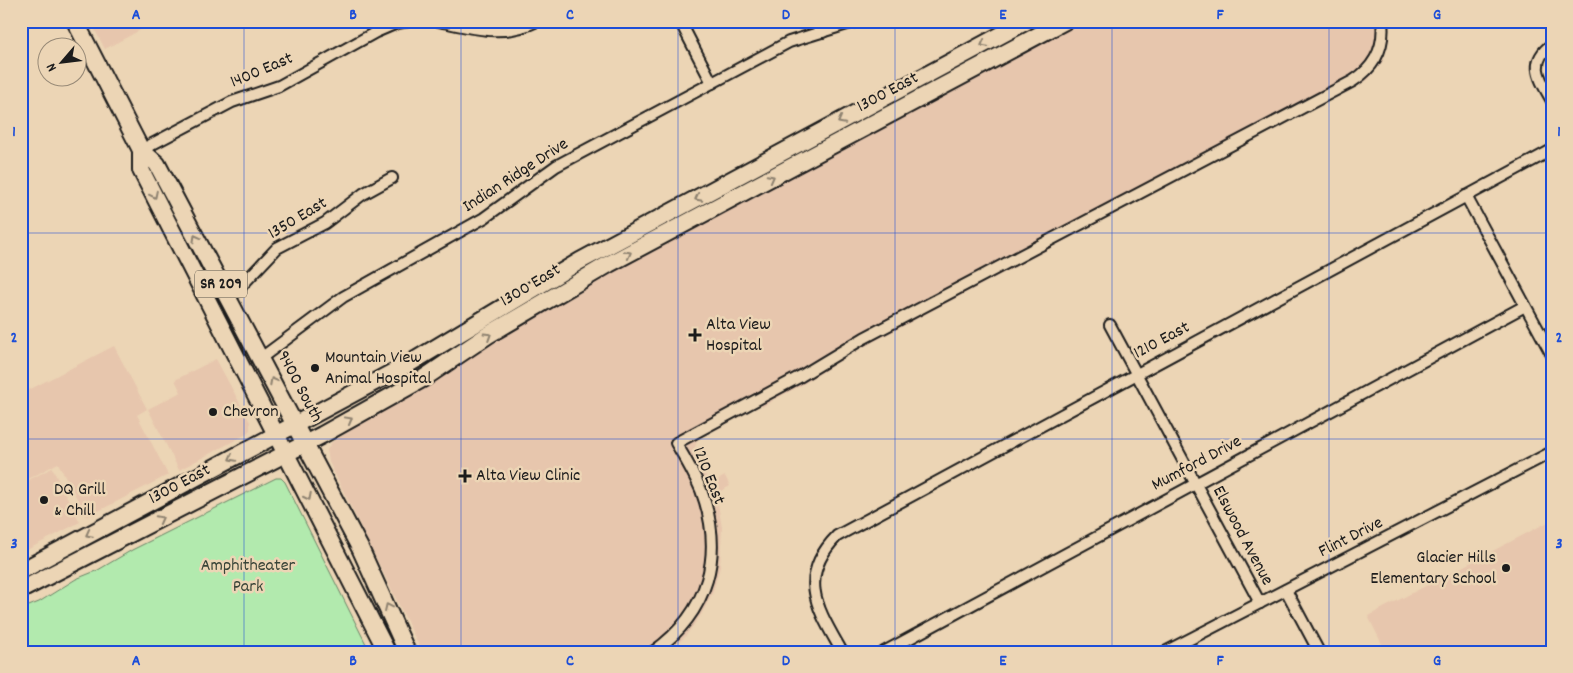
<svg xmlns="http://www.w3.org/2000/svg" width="1573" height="673" font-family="Dekko,sans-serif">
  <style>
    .built { fill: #e7c6ad }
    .green { fill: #b2eaae; stroke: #678365 }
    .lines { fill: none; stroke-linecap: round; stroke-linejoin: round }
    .street-casing { stroke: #1c1c1c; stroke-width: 14 }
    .primary-casing { stroke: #1c1c1c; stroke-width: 20 }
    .street { stroke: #ecd5b5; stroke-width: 10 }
    .primary { stroke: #ecd5b5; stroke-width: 16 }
    .oneway { stroke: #8e8270 }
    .grid { fill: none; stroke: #1d4ed8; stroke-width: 1; stroke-opacity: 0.55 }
    .poi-dot { fill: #1c1c1c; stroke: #ecd5b5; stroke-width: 2 }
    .labels { text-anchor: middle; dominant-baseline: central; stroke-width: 5; stroke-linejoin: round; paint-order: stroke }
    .shield { fill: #ecd5b5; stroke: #5a544a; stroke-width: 1 }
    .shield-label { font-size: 16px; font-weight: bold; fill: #1c1c1c }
    .street-label { font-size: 18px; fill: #1c1c1c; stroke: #ecd5b5 }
    .poi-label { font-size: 18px; fill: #1c1c1c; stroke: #ecd5b5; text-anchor: start }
    .park-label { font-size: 18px; fill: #3a4539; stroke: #ecd5b5 }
    .neatline { fill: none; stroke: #1d4ed8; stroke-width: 2 }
    .grid-label { font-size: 16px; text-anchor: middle; font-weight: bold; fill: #1d4ed8 }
  </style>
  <rect width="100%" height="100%" fill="#ecd5b5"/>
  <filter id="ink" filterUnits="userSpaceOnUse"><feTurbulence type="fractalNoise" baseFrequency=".02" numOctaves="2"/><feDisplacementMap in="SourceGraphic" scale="10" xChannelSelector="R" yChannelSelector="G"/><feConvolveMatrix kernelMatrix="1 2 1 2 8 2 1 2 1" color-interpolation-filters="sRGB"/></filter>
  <g filter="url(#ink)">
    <g class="built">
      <polygon points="90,21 157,21 105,49"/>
      <polygon points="1079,21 1388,21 1389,37 1383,61 1368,80 854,352 802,385 775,399 772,397 773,401 762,407 761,405 698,438 694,450 706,476 715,481 725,476 730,486 719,492 717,498 722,528 720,567 713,592 701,615 685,637 668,652 422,652 329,462 327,450 332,442 517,327 630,260"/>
      <polygon points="114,346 147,409 137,415 168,475 87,517 58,463 21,483 21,394"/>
      <polygon points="216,359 250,422 250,430 245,435 179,470 148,409 181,392 175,380"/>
      <polygon points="52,468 80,522 21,553 21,484"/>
      <polygon points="1552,520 1552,652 1386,652 1368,616"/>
    </g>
    <polygon class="green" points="276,478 281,478 285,482 370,652 21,652 21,609 39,602 76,579 98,570 132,550"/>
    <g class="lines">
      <g class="street-casing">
        <g id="street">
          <path d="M 438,21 C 473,28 503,38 537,21"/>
          <polyline points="680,21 712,83"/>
          <polyline points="818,21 823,32"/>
          <path d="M 1552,44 C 1527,63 1540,79 1552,101"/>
          <polyline points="141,150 232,102 279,86 376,32 397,23 409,21"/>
          <polyline points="1466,196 1552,355"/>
          <polyline points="229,299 277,248 325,223 363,194 392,178"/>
          <polyline points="1110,325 1260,603"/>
          <polyline points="261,358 343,297 484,218 556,166 789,42 857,21"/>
          <polyline points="1286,590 1319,652"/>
          <path d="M 653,652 C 709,612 725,554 701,490 C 694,474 685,458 676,443 L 801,376 L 864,338 L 1353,81 C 1375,67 1385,47 1382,21"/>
          <path d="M 842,652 C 818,609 796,578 837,536 L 1552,150"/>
          <polyline points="884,652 1525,306"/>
          <polyline points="1165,652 1552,452"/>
        </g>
      </g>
      <g class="primary-casing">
        <g id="primary">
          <polyline points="75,21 141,150 157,164 360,548 407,652"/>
          <polyline points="141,150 141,170 387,652"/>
          <polyline points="21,571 412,362 580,261 1027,21"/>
          <polyline points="21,590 322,435 424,378 488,335 609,264 1065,21"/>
        </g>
      </g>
      <use href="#street" class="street"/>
      <use href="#primary" class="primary"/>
    </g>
    <defs><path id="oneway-chevron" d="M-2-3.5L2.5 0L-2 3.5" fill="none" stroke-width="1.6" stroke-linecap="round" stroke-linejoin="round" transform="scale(1.25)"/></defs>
    <g class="oneway">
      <use href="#oneway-chevron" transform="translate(984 44) rotate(152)"/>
      <use href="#oneway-chevron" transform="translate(841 121) rotate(152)"/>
      <use href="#oneway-chevron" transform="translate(771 178) rotate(-28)"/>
      <use href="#oneway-chevron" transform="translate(154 195) rotate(64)"/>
      <use href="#oneway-chevron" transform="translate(698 198) rotate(152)"/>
      <use href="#oneway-chevron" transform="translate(196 238) rotate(-119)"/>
      <use href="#oneway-chevron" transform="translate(628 254) rotate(-28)"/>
      <use href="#oneway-chevron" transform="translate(488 336) rotate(-32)"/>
      <use href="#oneway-chevron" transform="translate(273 381) rotate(-118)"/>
      <use href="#oneway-chevron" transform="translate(349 420) rotate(-29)"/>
      <use href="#oneway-chevron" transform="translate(232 458) rotate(152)"/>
      <use href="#oneway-chevron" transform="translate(308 497) rotate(63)"/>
      <use href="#oneway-chevron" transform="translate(160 519) rotate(-28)"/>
      <use href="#oneway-chevron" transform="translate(89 534) rotate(152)"/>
      <use href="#oneway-chevron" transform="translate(388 607) rotate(-115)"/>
    </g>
  </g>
  <path class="grid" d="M 244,21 L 244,652M 461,21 L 461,652M 678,21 L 678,652M 895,21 L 895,652M 1112,21 L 1112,652M 1329,21 L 1329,652M 21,233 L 1552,233M 21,439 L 1552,439"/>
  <g class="poi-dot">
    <path d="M692.5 327.5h5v5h5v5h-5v5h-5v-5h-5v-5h5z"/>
    <circle cx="315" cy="368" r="5"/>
    <circle cx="213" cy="412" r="5"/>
    <path d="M462.5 468.5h5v5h5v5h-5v5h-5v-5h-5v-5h5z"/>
    <circle cx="44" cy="500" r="5"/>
    <circle cx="1506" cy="568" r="5"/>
  </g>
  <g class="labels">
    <rect class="shield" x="195" y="270.5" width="52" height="27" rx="4"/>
    <g class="shield-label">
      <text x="221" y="284">SR 209</text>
    </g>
    <g class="street-label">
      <text transform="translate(262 71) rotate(-23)">1400 East</text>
      <text transform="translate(888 93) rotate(-28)">1300 East</text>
      <text transform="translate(516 176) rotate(-33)">Indian Ridge Drive</text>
      <text transform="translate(298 219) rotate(-31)">1350 East</text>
      <text transform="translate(531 286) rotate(-31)">1300 East</text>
      <text transform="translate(1162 341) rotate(-28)">1210 East</text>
      <text transform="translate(299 387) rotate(62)">9400 South</text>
      <text transform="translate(1197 464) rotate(-28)">Mumford Drive</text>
      <text transform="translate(708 476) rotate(68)">1210 East</text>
      <text transform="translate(180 485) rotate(-28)">1300 East</text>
      <text transform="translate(1242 536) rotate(62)">Elswood Avenue</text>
      <text transform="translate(1351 538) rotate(-27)">Flint Drive</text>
    </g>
    <g class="poi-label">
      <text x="706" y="325">Alta View<tspan x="706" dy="21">Hospital</tspan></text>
      <text x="325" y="358">Mountain View<tspan x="325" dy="21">Animal Hospital</tspan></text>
      <text x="223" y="412">Chevron</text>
      <text x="476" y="476">Alta View Clinic</text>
      <text x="54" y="490">DQ Grill<tspan x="54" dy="21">&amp; Chill</tspan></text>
      <text x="1496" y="558" text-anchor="end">Glacier Hills<tspan x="1496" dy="21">Elementary School</tspan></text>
    </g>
    <g class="park-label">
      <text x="248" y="566">Amphitheater<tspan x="248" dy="21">Park</tspan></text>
    </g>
  </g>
  <rect width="1573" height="673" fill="none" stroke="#ecd5b5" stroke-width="55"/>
  <g transform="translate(62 62) rotate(242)"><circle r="24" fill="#ecd5b5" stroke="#998b78"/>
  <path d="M0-4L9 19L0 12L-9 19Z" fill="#1c1c1c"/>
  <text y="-8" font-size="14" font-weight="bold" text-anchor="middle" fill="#1c1c1c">N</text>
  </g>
  <rect x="28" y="28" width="1518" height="618" class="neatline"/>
  <g class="grid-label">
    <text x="136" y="19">A</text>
    <text x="353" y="19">B</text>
    <text x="570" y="19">C</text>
    <text x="786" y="19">D</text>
    <text x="1003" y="19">E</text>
    <text x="1220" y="19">F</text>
    <text x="1437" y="19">G</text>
    <text x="14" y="136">1</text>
    <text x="1559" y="136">1</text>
    <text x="14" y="342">2</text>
    <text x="1559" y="342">2</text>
    <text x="14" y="548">3</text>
    <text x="1559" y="548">3</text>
    <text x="136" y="665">A</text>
    <text x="353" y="665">B</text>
    <text x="570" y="665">C</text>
    <text x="786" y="665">D</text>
    <text x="1003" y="665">E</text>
    <text x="1220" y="665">F</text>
    <text x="1437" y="665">G</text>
  </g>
</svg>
